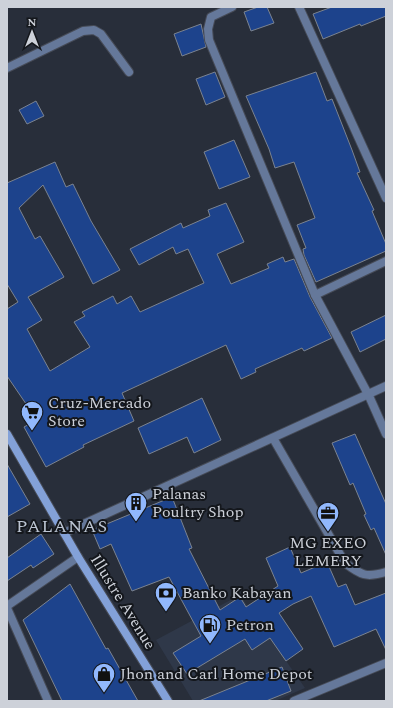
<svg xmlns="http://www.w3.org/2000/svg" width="393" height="708" font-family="Spectral,serif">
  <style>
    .built { fill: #2f3849 }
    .building { fill: #1d438c; stroke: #7b8390 }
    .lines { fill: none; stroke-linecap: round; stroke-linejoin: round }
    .lane-casing { stroke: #464b57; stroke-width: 10 }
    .street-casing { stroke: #464b57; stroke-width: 10 }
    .secondary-casing { stroke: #464b57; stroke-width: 10 }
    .lane { stroke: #65789a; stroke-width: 8 }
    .street { stroke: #65789a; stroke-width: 8 }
    .secondary { stroke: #83a1d8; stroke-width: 8 }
    .labels { text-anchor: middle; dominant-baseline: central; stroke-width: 4; stroke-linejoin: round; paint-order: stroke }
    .poi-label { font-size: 16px; fill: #cdd1d9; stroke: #14171c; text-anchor: start }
    .street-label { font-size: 16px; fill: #cdd1d9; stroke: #14171c }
    .quarter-label { font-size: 18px; letter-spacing: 1px; fill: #bcc5d3; stroke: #14171c }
  </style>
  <rect width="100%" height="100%" fill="#282e3a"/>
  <polygon class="built" points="240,595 305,688 275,701 193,701 156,640"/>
  <g class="building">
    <polygon points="258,7 267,7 274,23 251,31 244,12"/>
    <polygon points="332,7 386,7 386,16 361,26 360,24 323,39 313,14"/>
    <polygon points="201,24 206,47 182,56 174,34"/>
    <polygon points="215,72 225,97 206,105 196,79"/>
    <polygon points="316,72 327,101 332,99 352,150 360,172 357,173 374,210 372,211 386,244 386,251 316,282 304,255 303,249 306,248 297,225 315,218 294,162 275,168 269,149 246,96"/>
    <polygon points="36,101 44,116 27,124 19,110"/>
    <polygon points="234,140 250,177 219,189 204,152"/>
    <polygon points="55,162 66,187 73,184 91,221 120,270 93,284 43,185 19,208 35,239 40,236 64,277 28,297 42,320 27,329 50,371 90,347 74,322 85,316 82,312 113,296 117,304 131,296 140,312 204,283 188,249 176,254 173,247 139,265 130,249 181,223 183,228 210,216 208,210 226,203 244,242 217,254 231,284 269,268 267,264 283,257 285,262 294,259 310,297 332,338 304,351 302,348 255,369 256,372 241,379 226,345 122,393 134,421 83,445 84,447 46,467 24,427 37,420 7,376 7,309 18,302 7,284 7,183"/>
    <polygon points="386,315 386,339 360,352 351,332"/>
    <polygon points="202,398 221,440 194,453 187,437 149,454 138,428"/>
    <polygon points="355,434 386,504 386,555 374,528 371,530 364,515 366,514 353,483 350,485 332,443"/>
    <polygon points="7,464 30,504 7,517"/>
    <polygon points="172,497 192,548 189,549 220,610 240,597 246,607 278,586 266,558 290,547 301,573 327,562 338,587 346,584 355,605 386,593 386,650 376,629 334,647 311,596 293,604 279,613 303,649 286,661 270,638 252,650 245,639 187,674 173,653 201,636 169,577 132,591 111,544 100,549 92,530"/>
    <polygon points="41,534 54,554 33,568 31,565 7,581 7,558"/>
    <polygon points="70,584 106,649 108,648 138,701 62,701 23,620"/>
    <polygon points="282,667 291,691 266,701 199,701"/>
  </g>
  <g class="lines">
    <g class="lane-casing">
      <g id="lane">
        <polyline points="7,68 83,31 94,30 101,34 129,72"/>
        <polyline points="294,701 386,663"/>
      </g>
    </g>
    <g class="street-casing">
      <g id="street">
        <polyline points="232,7 211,17 208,29 209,40 315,295 369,396 386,434"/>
        <polyline points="299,7 386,198"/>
        <polyline points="315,295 386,261"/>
        <path d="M 273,438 L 345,563 C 361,575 366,578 386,572"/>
        <polyline points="64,533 386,386"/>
        <polyline points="7,606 78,557"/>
        <polyline points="7,608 48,701"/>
      </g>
    </g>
    <g class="secondary-casing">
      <polyline id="secondary" points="7,434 78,557 168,701"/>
    </g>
    <use href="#lane" class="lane"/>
    <use href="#street" class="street"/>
    <use href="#secondary" class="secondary"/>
  </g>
  <defs>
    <g id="supermarket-pin" transform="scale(1.15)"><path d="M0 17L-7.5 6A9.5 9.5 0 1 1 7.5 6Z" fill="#91b8fd" stroke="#14171c"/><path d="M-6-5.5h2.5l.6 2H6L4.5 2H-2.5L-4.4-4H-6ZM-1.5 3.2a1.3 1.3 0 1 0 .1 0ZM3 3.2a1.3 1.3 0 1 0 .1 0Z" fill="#111"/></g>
    <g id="building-pin" transform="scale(1.15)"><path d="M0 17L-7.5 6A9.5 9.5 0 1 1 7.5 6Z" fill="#91b8fd" stroke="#14171c"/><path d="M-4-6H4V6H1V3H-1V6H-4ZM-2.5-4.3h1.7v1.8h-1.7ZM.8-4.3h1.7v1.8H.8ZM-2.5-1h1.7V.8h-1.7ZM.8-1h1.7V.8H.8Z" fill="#111"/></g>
    <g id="office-pin" transform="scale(1.15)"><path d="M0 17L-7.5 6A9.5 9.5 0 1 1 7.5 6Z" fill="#91b8fd" stroke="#14171c"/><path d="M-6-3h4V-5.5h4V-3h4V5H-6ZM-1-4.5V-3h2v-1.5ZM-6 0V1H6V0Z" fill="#111"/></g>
    <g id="bank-pin" transform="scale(1.15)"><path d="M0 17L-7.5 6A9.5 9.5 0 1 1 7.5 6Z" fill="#91b8fd" stroke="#14171c"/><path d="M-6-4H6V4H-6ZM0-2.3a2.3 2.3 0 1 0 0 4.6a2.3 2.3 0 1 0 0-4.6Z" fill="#111"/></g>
    <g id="fuel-pin" transform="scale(1.15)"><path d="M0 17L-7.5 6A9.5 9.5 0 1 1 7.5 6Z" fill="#91b8fd" stroke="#14171c"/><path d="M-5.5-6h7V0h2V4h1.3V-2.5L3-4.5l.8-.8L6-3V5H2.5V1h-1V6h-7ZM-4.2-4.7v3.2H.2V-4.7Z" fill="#111"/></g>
    <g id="shop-pin" transform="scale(1.15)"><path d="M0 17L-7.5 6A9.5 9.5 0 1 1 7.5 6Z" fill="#91b8fd" stroke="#14171c"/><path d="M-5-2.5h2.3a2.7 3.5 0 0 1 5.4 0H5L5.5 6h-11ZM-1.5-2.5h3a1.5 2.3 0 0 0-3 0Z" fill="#111"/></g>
  </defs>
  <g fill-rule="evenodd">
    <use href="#supermarket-pin" x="32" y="412"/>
    <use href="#building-pin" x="136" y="503"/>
    <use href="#office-pin" x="328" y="513"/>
    <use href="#bank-pin" x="166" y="593"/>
    <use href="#fuel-pin" x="210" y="625"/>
    <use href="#shop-pin" x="104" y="674"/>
  </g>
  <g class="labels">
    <g class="poi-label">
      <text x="48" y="403">Cruz-Mercado<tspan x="48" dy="18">Store</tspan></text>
      <text x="152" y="494">Palanas<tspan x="152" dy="18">Poultry Shop</tspan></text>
      <text x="328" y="543" text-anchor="middle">MG EXEO<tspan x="328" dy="18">LEMERY</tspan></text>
      <text x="182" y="593">Banko Kabayan</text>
      <text x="226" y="625">Petron</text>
      <text x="120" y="674">Jhon and Carl Home Depot</text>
    </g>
    <g class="street-label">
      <text transform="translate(123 602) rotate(58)">Illustre Avenue</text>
    </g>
    <g class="quarter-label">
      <text x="62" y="526">PALANAS</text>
    </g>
  </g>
  <rect width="393" height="708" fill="none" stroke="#cdd1d9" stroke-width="16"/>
  <g transform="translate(32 32)" stroke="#14171c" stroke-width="3" paint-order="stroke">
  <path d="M0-3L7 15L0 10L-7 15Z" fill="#cdd1d9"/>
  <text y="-6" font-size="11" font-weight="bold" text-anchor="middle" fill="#cdd1d9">N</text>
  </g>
</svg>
